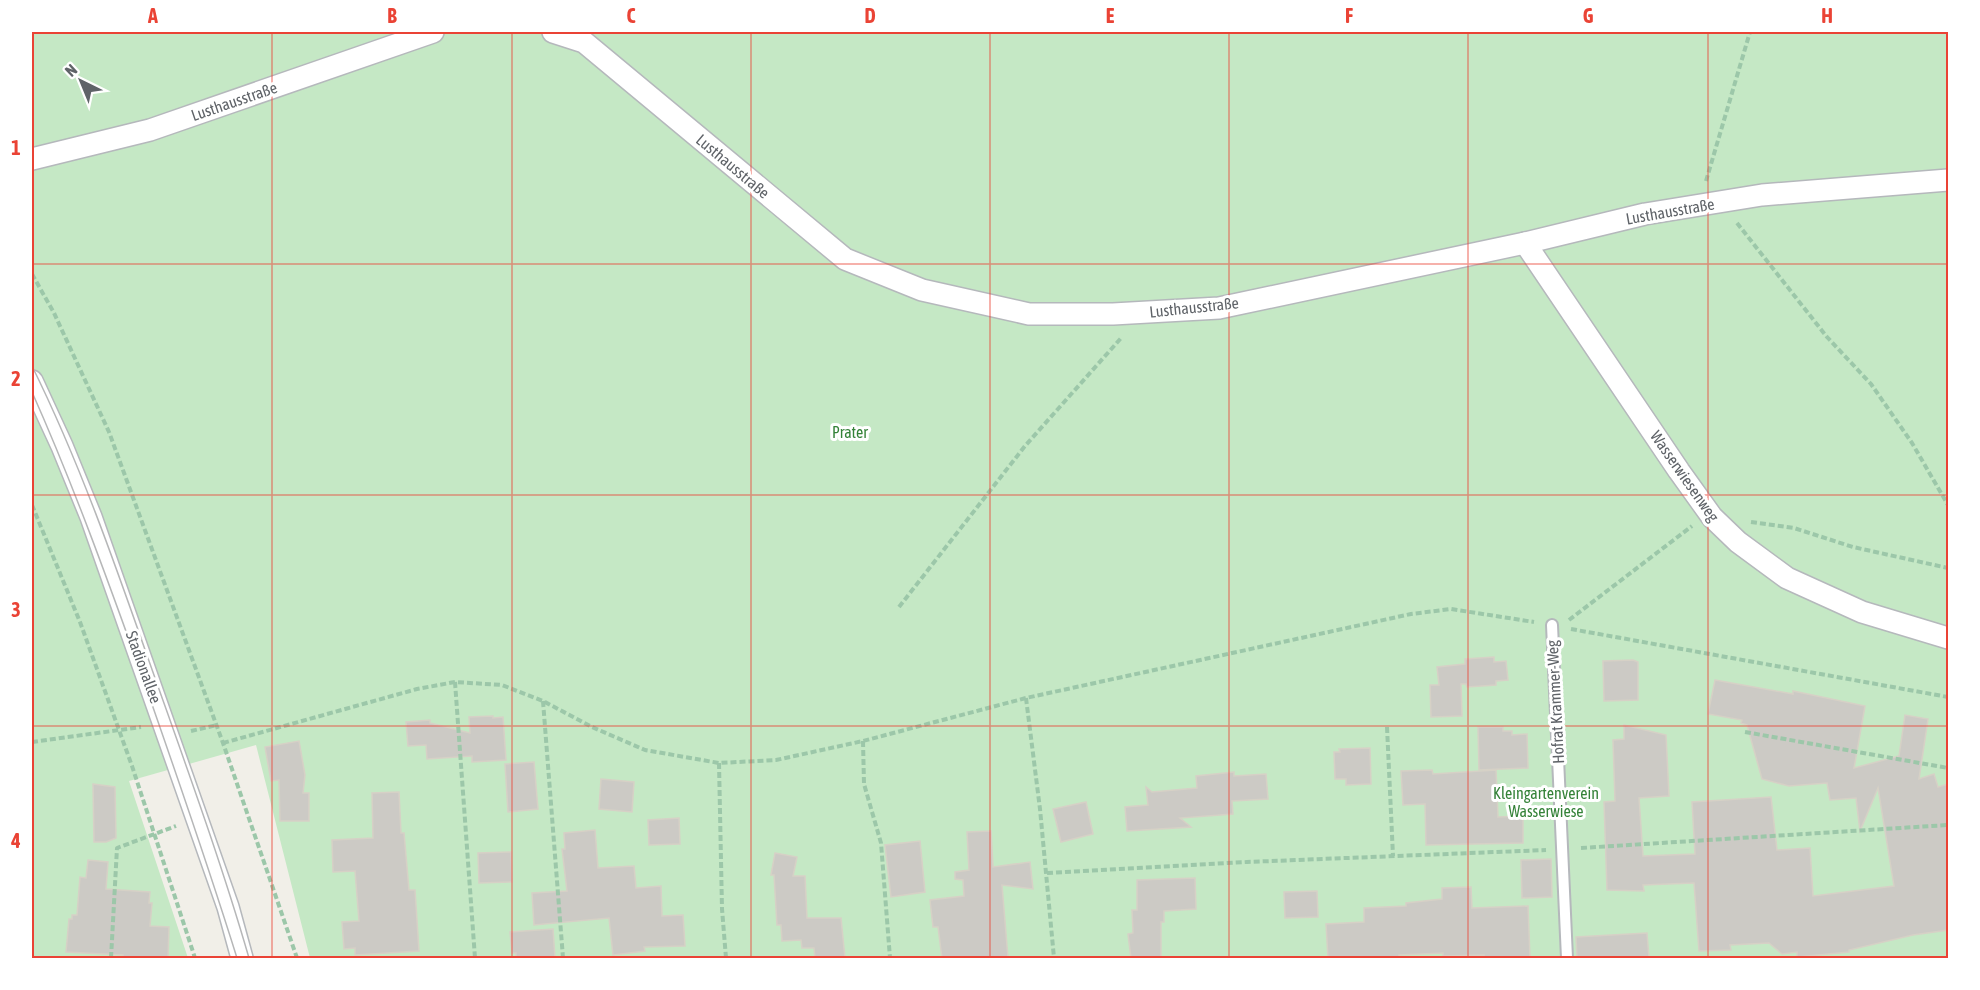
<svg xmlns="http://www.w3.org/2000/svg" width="1980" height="990" font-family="'Asap Condensed',sans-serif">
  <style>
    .green { fill: #c5e8c5 }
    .building { fill: #cccac5; stroke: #d6d1c6; stroke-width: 1.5 }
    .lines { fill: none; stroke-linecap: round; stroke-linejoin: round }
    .service-casing { stroke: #b5b8bc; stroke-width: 14 }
    .minor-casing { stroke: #b5b8bc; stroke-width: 24 }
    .path { stroke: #9cc7a9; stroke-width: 4; stroke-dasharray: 6 3; stroke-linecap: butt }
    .service { stroke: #fff; stroke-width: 10 }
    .minor { stroke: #fff; stroke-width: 21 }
    .tram { stroke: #b6b7b8; stroke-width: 1.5 }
    .grid { fill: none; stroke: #ea4335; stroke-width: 1.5; stroke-opacity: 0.55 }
    .labels { text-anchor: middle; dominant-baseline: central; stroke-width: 6; stroke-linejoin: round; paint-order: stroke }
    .street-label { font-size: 16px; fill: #5f6368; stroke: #fff }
    .park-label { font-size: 16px; fill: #348238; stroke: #fff }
    .neatline { fill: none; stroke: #ea4335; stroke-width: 2 }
    .grid-label { font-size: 20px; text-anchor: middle; font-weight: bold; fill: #ea4335 }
  </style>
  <rect width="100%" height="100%" fill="#f1efe8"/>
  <polygon class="green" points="32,32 1948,32 1948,958 310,958 256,745 129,781 188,958 32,958"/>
  <g class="building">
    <polygon points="1494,657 1494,662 1506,661 1508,680 1496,681 1496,685 1467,687 1466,684 1461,684 1462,716 1431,717 1430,685 1439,685 1437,667 1465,664 1465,659"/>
    <polygon points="1633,660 1638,662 1638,700 1604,701 1603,661"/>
    <polygon points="1715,680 1793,694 1793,691 1865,706 1854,768 1899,756 1905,715 1928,719 1919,779 1934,774 1938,787 1948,784 1948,930 1913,935 1849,950 1849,952 1797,957 1797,952 1782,954 1769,943 1730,945 1731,950 1699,951 1694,883 1643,885 1644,891 1607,890 1604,802 1615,801 1613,740 1624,739 1624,725 1666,735 1669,796 1639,798 1643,856 1695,854 1692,802 1771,797 1777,850 1810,848 1813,896 1894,886 1878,788 1860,831 1856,798 1830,800 1827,783 1789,786 1762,779 1747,725 1741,723 1742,720 1708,714"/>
    <polygon points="493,716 493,718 503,717 506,760 472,762 472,756 427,759 426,745 408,746 406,722 430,720 430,723 470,733 469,717"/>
    <polygon points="1478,727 1503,727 1503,731 1512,731 1512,735 1527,734 1528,768 1479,770"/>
    <polygon points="299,741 305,775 303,793 309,793 309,821 280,821 279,780 271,781 265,747"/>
    <polygon points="1370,748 1371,784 1346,785 1346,779 1335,779 1334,752 1340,752 1339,749"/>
    <polygon points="534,762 538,809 508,812 505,764"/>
    <polygon points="1432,770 1433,774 1496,770 1498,817 1523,816 1523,843 1426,845 1425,804 1403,805 1401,771"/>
    <polygon points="1234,772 1234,776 1266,774 1268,799 1232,801 1233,814 1180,818 1191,827 1127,831 1125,807 1148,805 1146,787 1152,792 1197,788 1196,776"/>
    <polygon points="601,779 634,782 632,812 599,809"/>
    <polygon points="93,784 115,787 116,838 106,842 94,842"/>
    <polygon points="399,792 401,833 404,833 409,890 415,890 419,951 355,955 355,948 344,949 342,922 359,921 355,871 333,872 332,840 373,838 372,793"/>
    <polygon points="1086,802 1093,834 1061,842 1053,809"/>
    <polygon points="679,818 680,844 649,845 648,820"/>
    <polygon points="595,830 598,868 634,866 636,888 661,886 662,916 683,915 685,946 644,947 645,951 613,955 609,918 534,925 532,893 567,891 562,849 565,849 564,833"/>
    <polygon points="991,831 993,867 1030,862 1033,889 1002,885 1008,958 942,958 938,927 933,927 930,900 964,896 963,880 955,879 955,872 969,870 967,832"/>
    <polygon points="920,841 925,892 891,897 885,845"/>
    <polygon points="511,852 512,882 479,883 478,853"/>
    <polygon points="775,853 797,857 793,876 805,876 807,918 841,918 845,958 815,958 814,948 802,948 801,940 782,941 781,925 777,925 774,875 771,875"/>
    <polygon points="1551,859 1552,897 1522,898 1521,860"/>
    <polygon points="88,860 108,862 106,889 150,892 149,903 152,903 150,926 169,927 168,958 123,958 123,955 66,952 69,919 72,919 72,915 77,915 80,877 86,878"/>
    <polygon points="1195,878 1196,909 1164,911 1164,922 1161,922 1161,958 1131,958 1128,934 1133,933 1132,910 1137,910 1137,880"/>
    <polygon points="1471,887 1472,908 1528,906 1530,958 1484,958 1484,955 1443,956 1443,953 1399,955 1399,957 1376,958 1328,958 1326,924 1364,922 1364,908 1406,906 1406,903 1442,899 1442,888"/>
    <polygon points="1317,891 1318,917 1285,918 1284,892"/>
    <polygon points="553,929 555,958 516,958 516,953 512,953 510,932"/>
    <polygon points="1647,933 1649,958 1577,958 1576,937"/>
  </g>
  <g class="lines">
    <g class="service-casing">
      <polyline id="service" points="1552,625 1567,958"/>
    </g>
    <g class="minor-casing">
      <g id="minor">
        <polyline points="553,32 584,42 845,259 922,290 1029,314 1113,314 1219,308 1525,243 1645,214 1762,195 1948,180"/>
        <polyline points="32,159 150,130 433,32"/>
        <polyline points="1525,243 1679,471 1712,517 1738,542 1787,578 1862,612 1948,638"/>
        <polyline points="32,381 62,446 91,517 228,907 242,958"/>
      </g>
    </g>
    <g class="path">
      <polyline points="1706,181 1750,32"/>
      <polyline points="1737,223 1827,337 1871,384 1912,443 1948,505"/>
      <polyline points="32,274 54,313 109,432 223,743 297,958"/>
      <polyline points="32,505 80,622 132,766 195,958"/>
      <polyline points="1751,522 1794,528 1853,547 1948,568"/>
      <polyline points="899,607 1025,446 1122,337"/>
      <polyline points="1569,620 1692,526"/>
      <polyline points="1571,629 1948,697"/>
      <polyline points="455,682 475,958"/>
      <polyline points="1026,698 1040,809 1054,958"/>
      <polyline points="543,701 563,958"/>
      <polyline points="1387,727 1393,856"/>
      <polyline points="191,731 217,725"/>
      <polyline points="1745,732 1948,768"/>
      <polyline points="863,741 864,784 881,843 890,958"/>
      <polyline points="32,742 141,727"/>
      <polyline points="223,743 417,689 455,682 502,685 543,701 592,727 645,750 719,763 776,760 863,741 1026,698 1411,614 1451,609 1534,622"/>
      <polyline points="719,763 722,909 726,958"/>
      <polyline points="1581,848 1948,825"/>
      <polyline points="1047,873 1247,862 1546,850"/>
      <polyline points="111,958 117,848 176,826"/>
    </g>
    <use href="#service" class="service"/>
    <use href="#minor" class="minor"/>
    <g class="tram">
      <path d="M 32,366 C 79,461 114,561 149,661 C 184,760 220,858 249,958"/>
      <path d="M 32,392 C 73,484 107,578 141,673 C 174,767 207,862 237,958"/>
    </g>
  </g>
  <path class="grid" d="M 272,32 L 272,958M 512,32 L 512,958M 751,32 L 751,958M 990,32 L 990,958M 1229,32 L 1229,958M 1468,32 L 1468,958M 1708,32 L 1708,958M 32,264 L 1948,264M 32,495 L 1948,495M 32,726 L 1948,726"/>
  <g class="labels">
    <g class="street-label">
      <text transform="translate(234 101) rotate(-19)">Lusthausstraße</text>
      <text transform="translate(733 166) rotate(40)">Lusthausstraße</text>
      <text transform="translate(1670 211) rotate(-10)">Lusthausstraße</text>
      <text transform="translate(1194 307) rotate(-6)">Lusthausstraße</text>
      <text transform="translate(1685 476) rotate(55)">Wasserwiesenweg</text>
      <text transform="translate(144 667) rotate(70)">Stadionallee</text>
      <text transform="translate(1555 702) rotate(-93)">Hofrat Krammer-Weg</text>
    </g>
    <g class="park-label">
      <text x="850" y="432">Prater</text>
      <text x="1546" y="793">Kleingartenverein<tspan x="1546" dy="18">Wasserwiese</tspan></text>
    </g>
  </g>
  <rect width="1980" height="990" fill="none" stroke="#ffffff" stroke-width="66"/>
  <g transform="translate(81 81) rotate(317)" stroke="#ffffff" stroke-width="4.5" paint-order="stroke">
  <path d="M0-4.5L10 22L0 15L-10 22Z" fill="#5f6368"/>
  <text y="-9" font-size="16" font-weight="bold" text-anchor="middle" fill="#5f6368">N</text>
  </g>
  <rect x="33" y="33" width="1914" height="924" class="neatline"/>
  <g class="grid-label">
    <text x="153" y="23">A</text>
    <text x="392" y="23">B</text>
    <text x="631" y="23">C</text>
    <text x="870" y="23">D</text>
    <text x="1110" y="23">E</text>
    <text x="1349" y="23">F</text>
    <text x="1588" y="23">G</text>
    <text x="1827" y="23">H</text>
    <text x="16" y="155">1</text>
    <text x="16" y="386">2</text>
    <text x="16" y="617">3</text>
    <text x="16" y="848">4</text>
  </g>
</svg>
